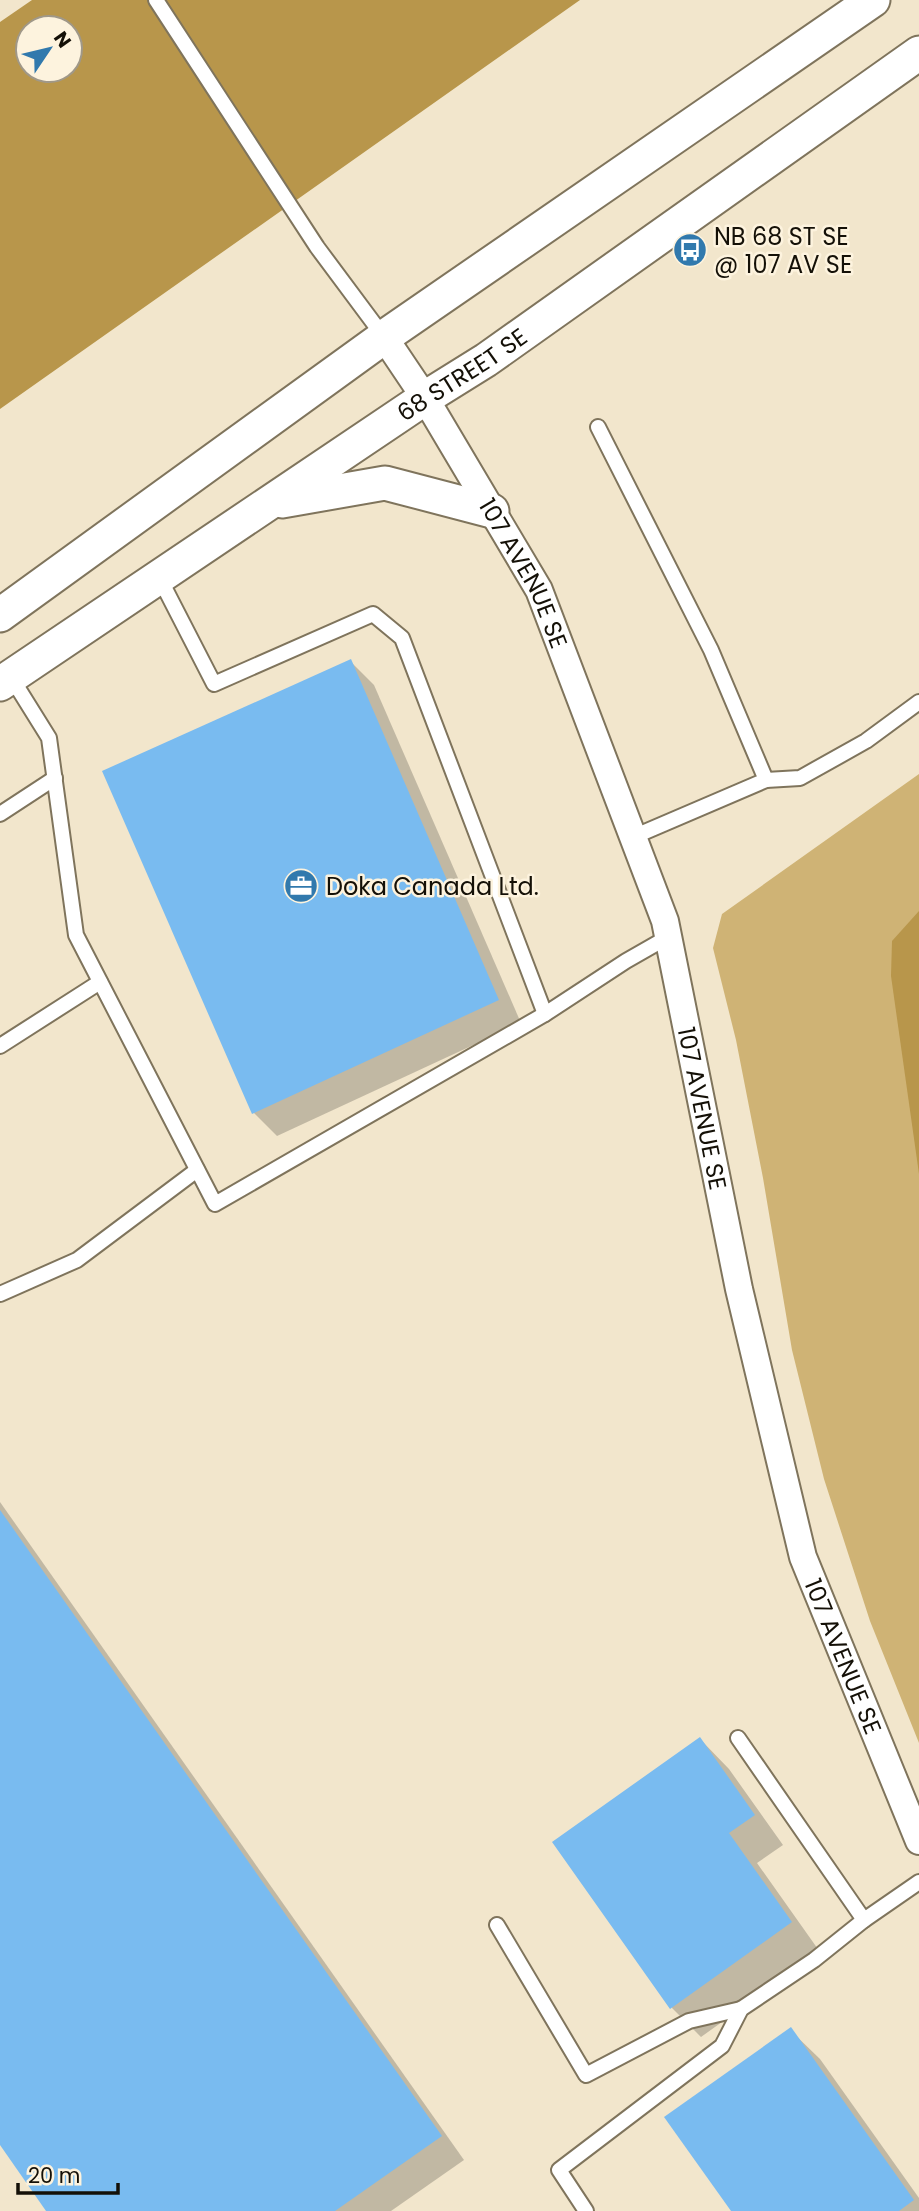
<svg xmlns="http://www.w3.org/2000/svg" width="919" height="2211" font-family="Poppins,sans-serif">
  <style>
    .green { fill: #cfb375 }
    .water { fill: #b8964b; fill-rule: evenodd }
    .shadow { fill: #0003 }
    .building { fill: #79bbf0 }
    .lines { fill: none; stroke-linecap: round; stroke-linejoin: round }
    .service-casing { stroke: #7f745c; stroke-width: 18 }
    .minor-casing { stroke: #7f745c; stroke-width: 30 }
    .tertiary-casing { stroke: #7f745c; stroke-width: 37 }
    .service { stroke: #fff; stroke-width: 14 }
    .minor { stroke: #fff; stroke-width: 26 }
    .tertiary { stroke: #fff; stroke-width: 33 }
    .labels { text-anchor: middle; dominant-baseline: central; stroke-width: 5; stroke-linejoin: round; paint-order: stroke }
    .poi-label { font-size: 24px; fill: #141007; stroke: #fdf3de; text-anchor: start }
    .street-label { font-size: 24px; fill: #141007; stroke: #fdf3de }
  </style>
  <rect width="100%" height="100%" fill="#f2e6cc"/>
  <polygon class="green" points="919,774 919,1743 870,1621 824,1479 792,1350 763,1178 736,1040 713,948 722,914"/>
  <g class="water">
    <path d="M 32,0 L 580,0 L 0,409 L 0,22 ZM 28,28 L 70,28 L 70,70 L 28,70 Z"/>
    <polygon points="919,911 919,1174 891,976 892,941"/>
  </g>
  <g class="shadow">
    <polygon points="350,661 374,685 521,1023 277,1136 254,1113 104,772"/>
    <polygon points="0,1502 464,2160 391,2211 48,2211 0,2142"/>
    <polygon points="700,1739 729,1769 783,1845 757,1863 820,1952 701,2037 672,2008"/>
    <polygon points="790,2030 820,2059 919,2198 919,2211 733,2211"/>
  </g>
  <g class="building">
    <polygon points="351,659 499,1000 252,1114 102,771"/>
    <polygon points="0,1510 442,2136 335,2211 46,2211 0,2145"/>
    <polygon points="700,1737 755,1815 729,1833 792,1922 670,2009 552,1842"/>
    <polygon points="791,2027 914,2200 899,2211 731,2211 664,2117"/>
  </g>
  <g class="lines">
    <g class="service-casing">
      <g id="service">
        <polyline points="156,0 317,247 384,337"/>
        <polyline points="598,427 711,650 766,780 633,837"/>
        <polyline points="159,577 214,684 373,614 402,638 545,1014 626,961 668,937"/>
        <polyline points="11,677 49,738 76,935 215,1204 545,1014"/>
        <polyline points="766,780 800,778 866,741 919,702"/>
        <polyline points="0,814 55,778"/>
        <polyline points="0,1046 100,982"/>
        <polyline points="0,1294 77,1260 197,1170"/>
        <polyline points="738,1738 864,1920"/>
        <polyline points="497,1925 586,2075 689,2021 741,2009"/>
        <polyline points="586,2211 559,2170 722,2046 741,2009 814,1960 864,1920 919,1882"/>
      </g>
    </g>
    <g class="minor-casing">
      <g id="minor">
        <path id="s1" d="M 384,337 L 425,398 L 539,590 L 665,921 L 739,1289 L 803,1557 L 919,1841"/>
      </g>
    </g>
    <g class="tertiary-casing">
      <g id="tertiary">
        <polyline points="282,501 385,483 492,511"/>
        <polyline points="0,615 384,337 873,0"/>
        <path id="s2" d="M 0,684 L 425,398 L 486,360 L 919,53"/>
      </g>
    </g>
    <use href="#service" class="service"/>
    <use href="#minor" class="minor"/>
    <use href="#tertiary" class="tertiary"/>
  </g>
  <defs>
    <g id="bus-disc" transform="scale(1.75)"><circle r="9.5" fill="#3179ad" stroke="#fdf3de"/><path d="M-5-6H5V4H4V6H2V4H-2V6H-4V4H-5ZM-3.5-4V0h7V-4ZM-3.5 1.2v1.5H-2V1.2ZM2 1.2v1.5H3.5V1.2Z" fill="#fff"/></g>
    <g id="office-disc" transform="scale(1.75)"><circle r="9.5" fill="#3179ad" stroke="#fdf3de"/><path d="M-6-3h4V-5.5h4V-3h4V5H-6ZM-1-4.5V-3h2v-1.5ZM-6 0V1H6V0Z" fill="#fff"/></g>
  </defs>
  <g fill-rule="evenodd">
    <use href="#bus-disc" x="690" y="250"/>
    <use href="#office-disc" x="301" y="886"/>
  </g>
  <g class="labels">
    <g class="poi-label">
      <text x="714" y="236">NB 68 ST SE<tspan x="714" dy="28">@ 107 AV SE</tspan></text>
      <text x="326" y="886">Doka Canada Ltd.</text>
    </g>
    <g class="street-label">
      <text stroke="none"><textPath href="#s2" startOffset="556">68 STREET SE</textPath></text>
      <text stroke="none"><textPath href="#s1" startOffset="275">107 AVENUE SE</textPath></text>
      <text stroke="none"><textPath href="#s1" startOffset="842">107 AVENUE SE</textPath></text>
      <text stroke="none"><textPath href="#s1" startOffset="1409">107 AVENUE SE</textPath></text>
    </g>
  </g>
  <g transform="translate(49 49) rotate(55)"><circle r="33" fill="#fdf3de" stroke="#a09888" stroke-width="2"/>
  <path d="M0-5L12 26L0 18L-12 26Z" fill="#3179ad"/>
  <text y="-10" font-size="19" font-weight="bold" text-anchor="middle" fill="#141007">N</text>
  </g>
  <path d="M18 2183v10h100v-10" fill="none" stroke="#141007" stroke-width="3.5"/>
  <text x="28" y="2183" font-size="21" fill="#141007" stroke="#fdf3de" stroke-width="5" paint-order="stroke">20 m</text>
</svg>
